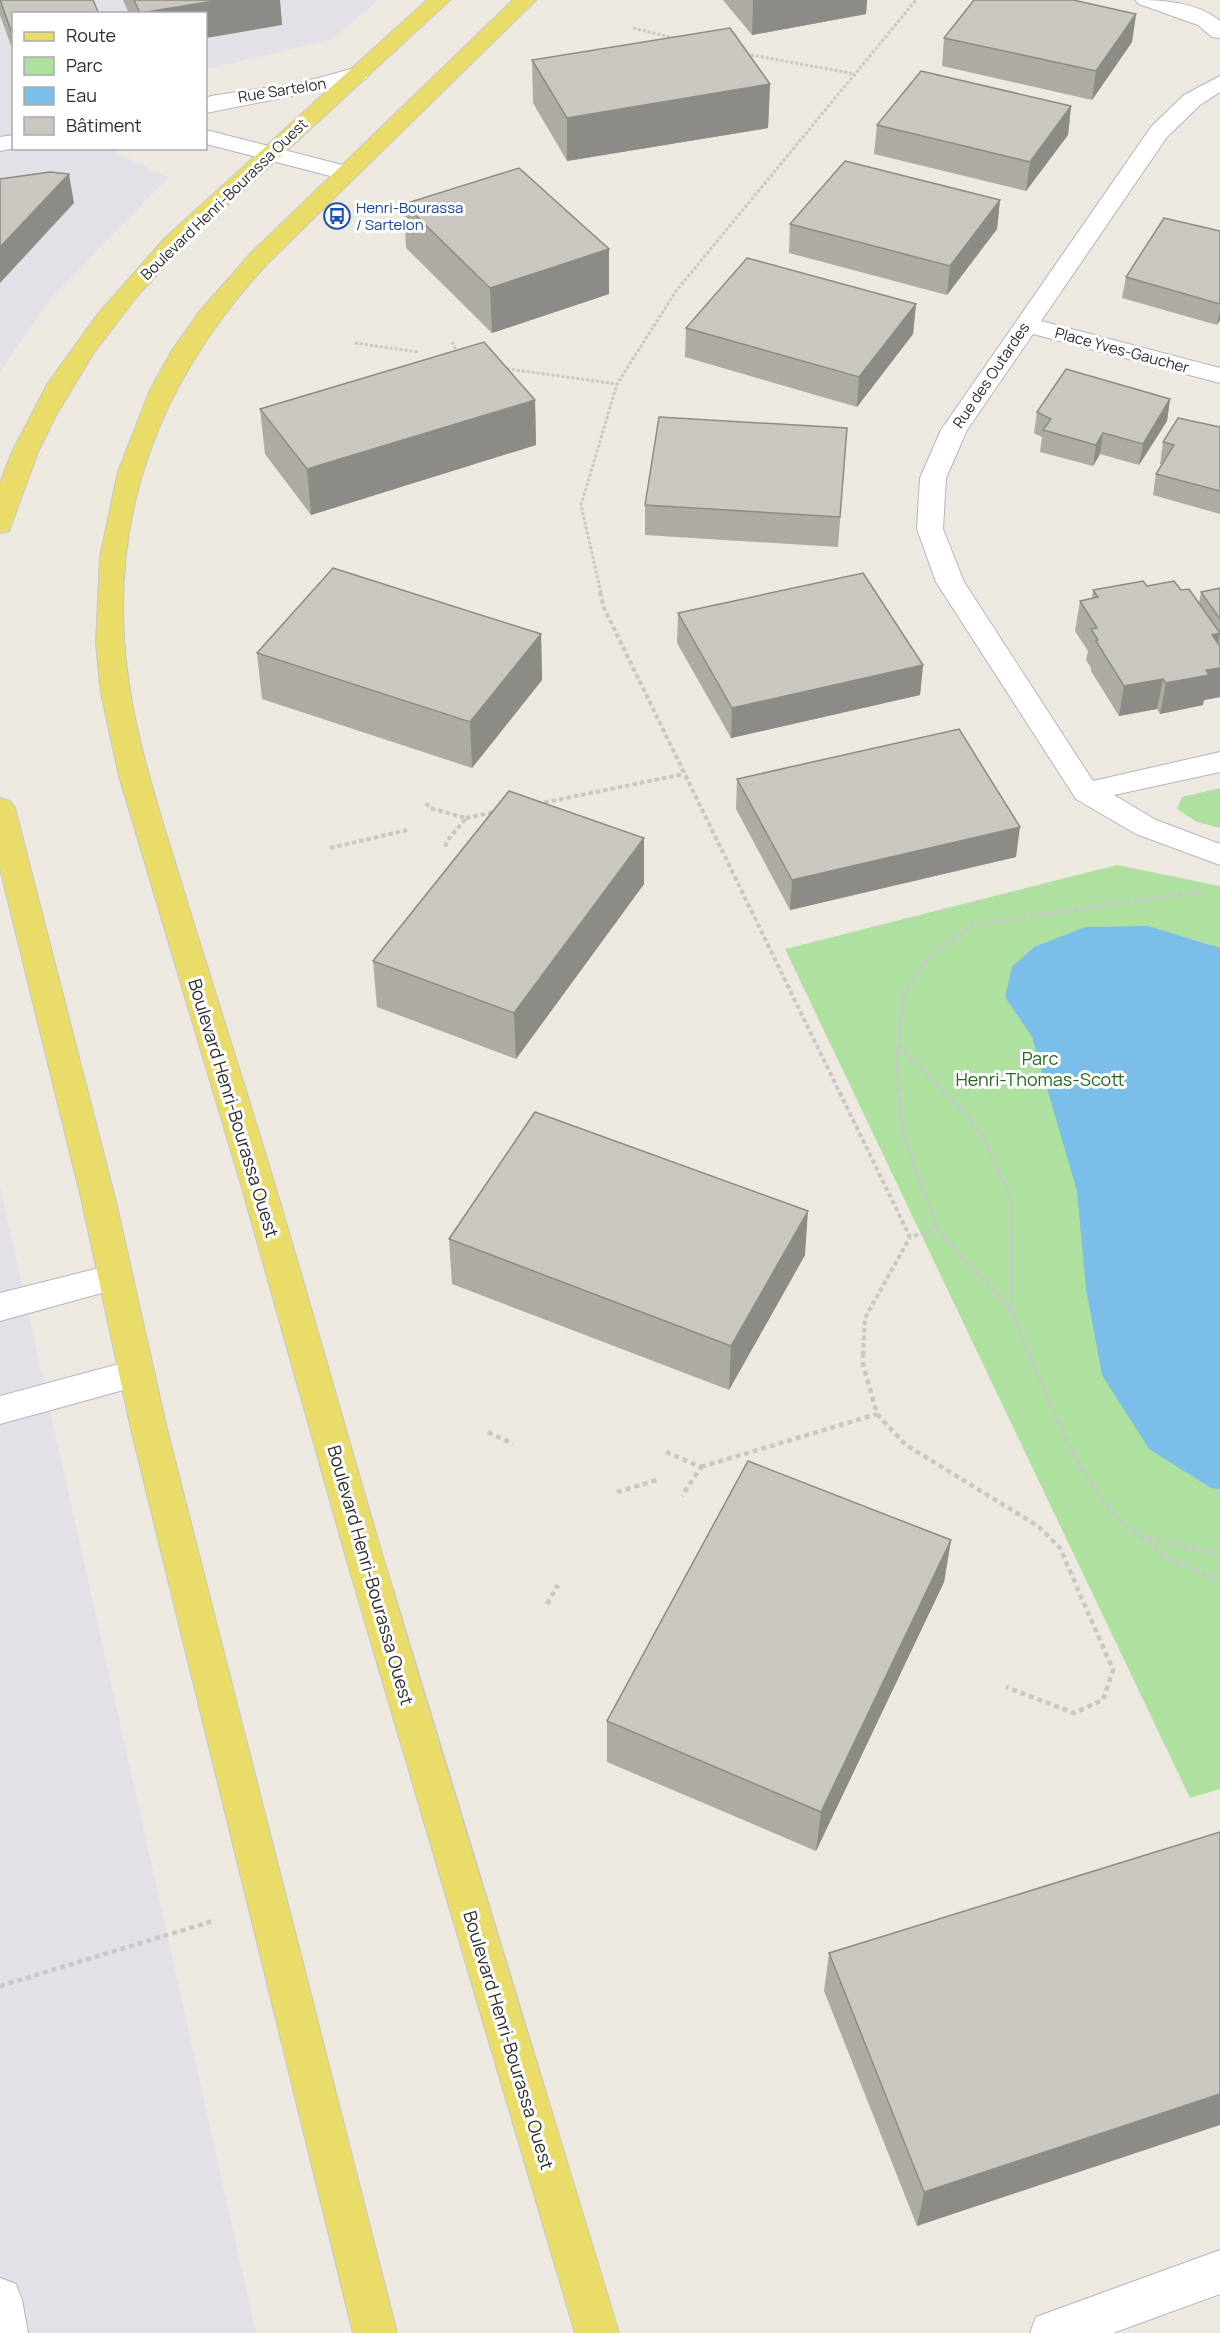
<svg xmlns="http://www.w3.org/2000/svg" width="1220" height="2333" font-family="Manrope,sans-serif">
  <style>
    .industrial { fill: #e3e0e7 }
    .green { fill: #aee1a0 }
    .water { fill: #7abee9 }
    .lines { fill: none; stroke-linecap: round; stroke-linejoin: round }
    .service-casing { stroke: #b4b5bf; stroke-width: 2 }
    .minor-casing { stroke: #b4b5bf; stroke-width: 2 }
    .primary-casing { stroke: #c8c8c8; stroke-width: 2 }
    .path-far2 { stroke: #c8c8c8; stroke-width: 3; stroke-dasharray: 3 2; stroke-linecap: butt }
    .path-far1 { stroke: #c8c8c8; stroke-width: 4; stroke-dasharray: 4.5 3; stroke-linecap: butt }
    .path { stroke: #c8c8c8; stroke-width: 4.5; stroke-dasharray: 5 4; stroke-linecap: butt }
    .service { fill: #fff; fill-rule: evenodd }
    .minor { fill: #fff; fill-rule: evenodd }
    .primary { fill: #eadc69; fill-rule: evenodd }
    .wall { fill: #adaba4 }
    .shaded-wall { fill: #8d8b86 }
    .building { fill: #c9c7bf; stroke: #8d8b86; stroke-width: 1.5 }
    .labels { text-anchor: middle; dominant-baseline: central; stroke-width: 6; stroke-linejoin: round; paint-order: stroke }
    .far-street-label { font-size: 15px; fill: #2d2d2d; stroke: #fff }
    .far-transit-label { font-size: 15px; fill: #164399; stroke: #fff; text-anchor: start }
    .park-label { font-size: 18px; fill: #25681f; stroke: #fff }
    .street-label { font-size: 18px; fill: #2d2d2d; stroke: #fff }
  </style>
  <rect width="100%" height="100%" fill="#ede9e0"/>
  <g class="industrial">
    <polygon points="0,0 378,0 333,39 206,69 206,14 14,14 14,148 114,149 115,152 168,178 50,299 0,372"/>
    <polygon points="0,1186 256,2333 0,2333"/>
  </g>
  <g class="green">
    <polygon points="1220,788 1220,828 1197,822 1177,809 1182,797"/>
    <polygon points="1117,865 1220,886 1220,1789 1190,1798 785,949"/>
  </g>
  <polygon class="water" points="1148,926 1220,948 1220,1489 1211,1488 1149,1449 1102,1375 1086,1289 1077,1191 1032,1037 1005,997 1012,967 1034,947 1085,927"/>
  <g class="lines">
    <g class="service-casing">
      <g id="service">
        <polygon points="115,1264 127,1268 132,1277 127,1286 0,1321 0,1293"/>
        <polygon points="137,1359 149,1363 155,1373 149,1383 0,1424 0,1396"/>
        <polygon points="0,2278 16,2284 22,2300 28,2333 0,2333"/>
      </g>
    </g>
    <g class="minor-casing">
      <g id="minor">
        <path d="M 1135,0 C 1163,0 1198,2 1220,21 L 1220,38 L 1212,37 L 1198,25 L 1139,4 Z"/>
        <path d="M 358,67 L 366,69 L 369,74 L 366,79 C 313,93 259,102 206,113 L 206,98 L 211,96 L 304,82 Z"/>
        <polygon points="1220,76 1220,92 1200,105 1167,137 1041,321 1220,368 1220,383 1033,334 967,430 946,478 943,529 964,582 1093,781 1220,752 1220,772 1114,795 1156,820 1220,844 1220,865 1136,834 1076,799 936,582 917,529 920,478 941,430 1151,127 1184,95"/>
        <polygon points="206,130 354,168 357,173 354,178 346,180 206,144"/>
        <polygon points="14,135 15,148 0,151 0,137"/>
        <polygon points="1220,2250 1220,2294 1113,2333 1030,2333 1036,2317"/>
      </g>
    </g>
    <g class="primary-casing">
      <g id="primary">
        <polygon points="427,0 450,0 191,239 138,295 93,354 55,417 38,452 9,531 0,533 0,483 12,452 48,383 97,315 165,238"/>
        <path d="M 513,0 L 536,0 L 268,263 C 178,360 123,474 123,608 C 123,705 154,794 182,885 C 213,987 246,1088 276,1189 C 313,1312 347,1435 383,1557 C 460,1816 541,2074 619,2333 L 575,2333 L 347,1561 L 242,1188 L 119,776 L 101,693 L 96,643 L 100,557 L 118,472 L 150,390 L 171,352 L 199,312 L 251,253 Z"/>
        <polygon points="0,798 10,801 15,808 116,1202 167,1429 397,2333 353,2333 131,1429 82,1202 0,868"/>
      </g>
    </g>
    <g class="path-far2">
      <polyline points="633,28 673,38"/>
      <polyline points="746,54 855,74"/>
      <polyline points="452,342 458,354"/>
      <polyline points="355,343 418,352"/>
      <polyline points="502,368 617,384"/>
      <polyline points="601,593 581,505 617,384 676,291 916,0"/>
    </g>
    <g class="path-far1">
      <polyline points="600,592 604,608 910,1237 937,1229 1012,1311 1029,1355"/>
      <polyline points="426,803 430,808 466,818 447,841 445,848"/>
      <polyline points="537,804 684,774"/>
      <polyline points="466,818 494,812"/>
      <polyline points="330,848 407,830"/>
      <polyline points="899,1046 967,1115 984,1140 1011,1198 1012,1310"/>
      <polyline points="937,1229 903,1133 899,1103 898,1052 903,995 930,956 973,925 1202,891"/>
      <polyline points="863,1355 865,1318 910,1237"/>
    </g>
    <g class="path">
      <polyline points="863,1353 863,1364 877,1414 906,1445 1038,1526 1060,1548 1113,1670 1103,1700 1074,1713 1006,1687"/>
      <path d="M 1029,1353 C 1048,1403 1091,1509 1140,1535 C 1155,1543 1201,1549 1220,1554"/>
      <polyline points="488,1432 513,1444"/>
      <polyline points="666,1452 701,1467 682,1496"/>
      <polyline points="701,1467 877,1414"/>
      <polyline points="617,1492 657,1480"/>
      <polyline points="1141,1535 1163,1556 1220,1581"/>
      <polyline points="547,1604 558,1585"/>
      <polyline points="0,1986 213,1921"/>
    </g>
    <use href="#service" class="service"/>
    <use href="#minor" class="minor"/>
    <use href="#primary" class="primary"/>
  </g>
  <g class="wall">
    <polygon points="0,0 14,14 14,54 0,15"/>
    <polygon points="123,0 280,0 282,25 206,14 129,14"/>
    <polygon points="723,0 867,0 866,14 752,35"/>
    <polygon points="1136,14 1132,42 1092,100 942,66 944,38"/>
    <polygon points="532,60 770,84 768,128 567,161 533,103"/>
    <polygon points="1071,106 1068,135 1026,191 874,154 877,125"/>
    <polygon points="1000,200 997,229 947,295 789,253 790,224"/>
    <polygon points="404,204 609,249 609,294 492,333 406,248"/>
    <polygon points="1220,231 1220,320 1217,325 1122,298 1126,277"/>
    <polygon points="916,304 913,334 857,407 685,357 686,328"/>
    <polygon points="1170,399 1167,421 1139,465 1100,454 1093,466 1040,452 1042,437 1034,433 1037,412"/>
    <polygon points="535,400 536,445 311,515 265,454 260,409"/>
    <polygon points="1220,427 1220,514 1153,495 1156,474 1162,464 1160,464 1163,442"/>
    <polygon points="847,428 838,547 645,535 645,505"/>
    <polygon points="1147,586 1181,590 1199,603 1201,592 1220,588 1220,697 1204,700 1203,705 1160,714 1157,709 1119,716 1091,671 1091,668 1086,660 1088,651 1075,631 1080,601 1092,598 1093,590"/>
    <polygon points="678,613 923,665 920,695 731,738 677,643"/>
    <polygon points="541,634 542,680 472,768 262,699 257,653"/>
    <polygon points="737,779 1016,857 790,910 736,809"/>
    <polygon points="644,884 516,1059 377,1007 373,961"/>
    <polygon points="449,1239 805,1255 729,1390 452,1284"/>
    <polygon points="951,1540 944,1582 816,1851 607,1762 607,1721"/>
    <polygon points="1220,1832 917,2226 824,1991 829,1953"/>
  </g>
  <g class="shaded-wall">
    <polygon points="220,0 280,0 282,25 206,38 206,14 140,14 140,13"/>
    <polygon points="753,0 867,0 866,14 752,35"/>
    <polygon points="1136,14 1132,42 1092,100 1096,71"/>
    <polygon points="770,84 768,128 567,161 567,118"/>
    <polygon points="1071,106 1068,135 1026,191 1030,162"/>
    <polygon points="69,174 74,203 0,283 0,247"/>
    <polygon points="1000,200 997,229 947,295 950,266"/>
    <polygon points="609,249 609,294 492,333 490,288"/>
    <polygon points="916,304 913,334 857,407 859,377"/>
    <polygon points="1220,310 1220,320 1217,325"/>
    <polygon points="1170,399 1167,421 1139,465 1143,444"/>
    <polygon points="535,400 536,445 311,515 307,469"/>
    <polygon points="1103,433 1100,454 1093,466 1096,445"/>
    <polygon points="1220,633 1213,664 1212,635"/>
    <polygon points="541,634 542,680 472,768 470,722"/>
    <polygon points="923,665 920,695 731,738 732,708"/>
    <polygon points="1220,668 1220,697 1204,700 1203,705 1160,714 1166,683 1206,670"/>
    <polygon points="1163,679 1157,709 1119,716 1124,686"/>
    <polygon points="1020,827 1016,857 790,910 792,880"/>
    <polygon points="644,838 644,884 516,1059 514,1013"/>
    <polygon points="808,1211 805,1255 729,1390 731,1346"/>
    <polygon points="951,1540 944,1582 816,1851 821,1812"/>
    <polygon points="1220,2094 1220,2125 917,2226 924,2192"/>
  </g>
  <g class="building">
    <polygon points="0,0 93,0 99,14 14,14 14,39"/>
    <polygon points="134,0 220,0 140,13"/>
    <polygon points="974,0 1073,0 1136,14 1096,71 944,38"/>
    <polygon points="730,28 770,84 567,118 532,60"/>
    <polygon points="921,71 1071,106 1030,162 877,125"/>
    <polygon points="845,161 1000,200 950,266 790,224"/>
    <polygon points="519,168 609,249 490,288 404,204"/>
    <polygon points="50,172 69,174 0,247 0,179"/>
    <polygon points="1164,218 1220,231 1220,304 1126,277"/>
    <polygon points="747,258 916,304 859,377 686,328"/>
    <polygon points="484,342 535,400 307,469 260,409"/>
    <polygon points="1066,369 1170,399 1143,444 1103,433 1096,445 1043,430 1051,419 1037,412"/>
    <polygon points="659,417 847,428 840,517 645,505"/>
    <polygon points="1178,418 1220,427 1220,491 1156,474 1174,445 1163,442"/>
    <polygon points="333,568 541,634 470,722 257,653"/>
    <polygon points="863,573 923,665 732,708 678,613"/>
    <polygon points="1143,581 1147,586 1174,581 1181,590 1189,589 1220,633 1212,635 1220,646 1220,668 1206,670 1209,675 1166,683 1163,679 1124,686 1096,641 1098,640 1091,629 1097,628 1080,601 1098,597 1093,590"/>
    <polygon points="1220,588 1220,619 1201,592"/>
    <polygon points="959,729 1020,827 792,880 737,779"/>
    <polygon points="509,791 644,838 514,1013 373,961"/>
    <polygon points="535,1112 808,1211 731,1346 449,1239"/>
    <polygon points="748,1461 951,1540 821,1812 607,1721"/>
    <polygon points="1220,1832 1220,2094 924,2192 829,1953"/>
  </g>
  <defs>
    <g id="bus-ring" transform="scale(1.35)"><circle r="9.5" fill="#fff" stroke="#1a4fb4" stroke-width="1.5"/><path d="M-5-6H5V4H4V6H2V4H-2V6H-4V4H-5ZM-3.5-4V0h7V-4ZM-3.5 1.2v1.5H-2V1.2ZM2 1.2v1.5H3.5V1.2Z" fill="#1a4fb4"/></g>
  </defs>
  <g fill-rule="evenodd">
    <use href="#bus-ring" x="337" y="216"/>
  </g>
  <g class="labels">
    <g class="far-street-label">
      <text transform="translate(282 90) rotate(-9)">Rue Sartelon</text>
      <text transform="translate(224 199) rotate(-44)">Boulevard Henri-Bourassa Ouest</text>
      <text transform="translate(1122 350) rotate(15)">Place Yves-Gaucher</text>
      <text transform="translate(991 375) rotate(-56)">Rue des Outardes</text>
    </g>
    <g class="far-transit-label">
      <text x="356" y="207">Henri-Bourassa<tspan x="356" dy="17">/ Sartelon</tspan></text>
    </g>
    <g class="park-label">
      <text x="1040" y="1058">Parc<tspan x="1040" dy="21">Henri-Thomas-Scott</tspan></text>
    </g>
    <g class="street-label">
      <text transform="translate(234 1108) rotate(73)">Boulevard Henri-Bourassa Ouest</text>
      <text transform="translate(371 1575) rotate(74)">Boulevard Henri-Bourassa Ouest</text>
      <text transform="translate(509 2040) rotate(73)">Boulevard Henri-Bourassa Ouest</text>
    </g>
  </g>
  <rect x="12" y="12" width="195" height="138" fill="#ffffff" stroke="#ababab" stroke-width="1.5"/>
  <rect x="24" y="32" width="30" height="9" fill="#eadc69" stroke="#ababab" stroke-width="1.5"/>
  <text x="66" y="42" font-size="18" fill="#2d2d2d">Route</text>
  <rect x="24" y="57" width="30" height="18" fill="#aee1a0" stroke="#ababab" stroke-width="1.5"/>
  <text x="66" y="72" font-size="18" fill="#2d2d2d">Parc</text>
  <rect x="24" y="87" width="30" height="18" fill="#7abee9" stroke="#ababab" stroke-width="1.5"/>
  <text x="66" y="102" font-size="18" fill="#2d2d2d">Eau</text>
  <rect x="24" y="117" width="30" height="18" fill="#c9c7bf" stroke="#ababab" stroke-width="1.5"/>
  <text x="66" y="132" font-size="18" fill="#2d2d2d">Bâtiment</text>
</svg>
